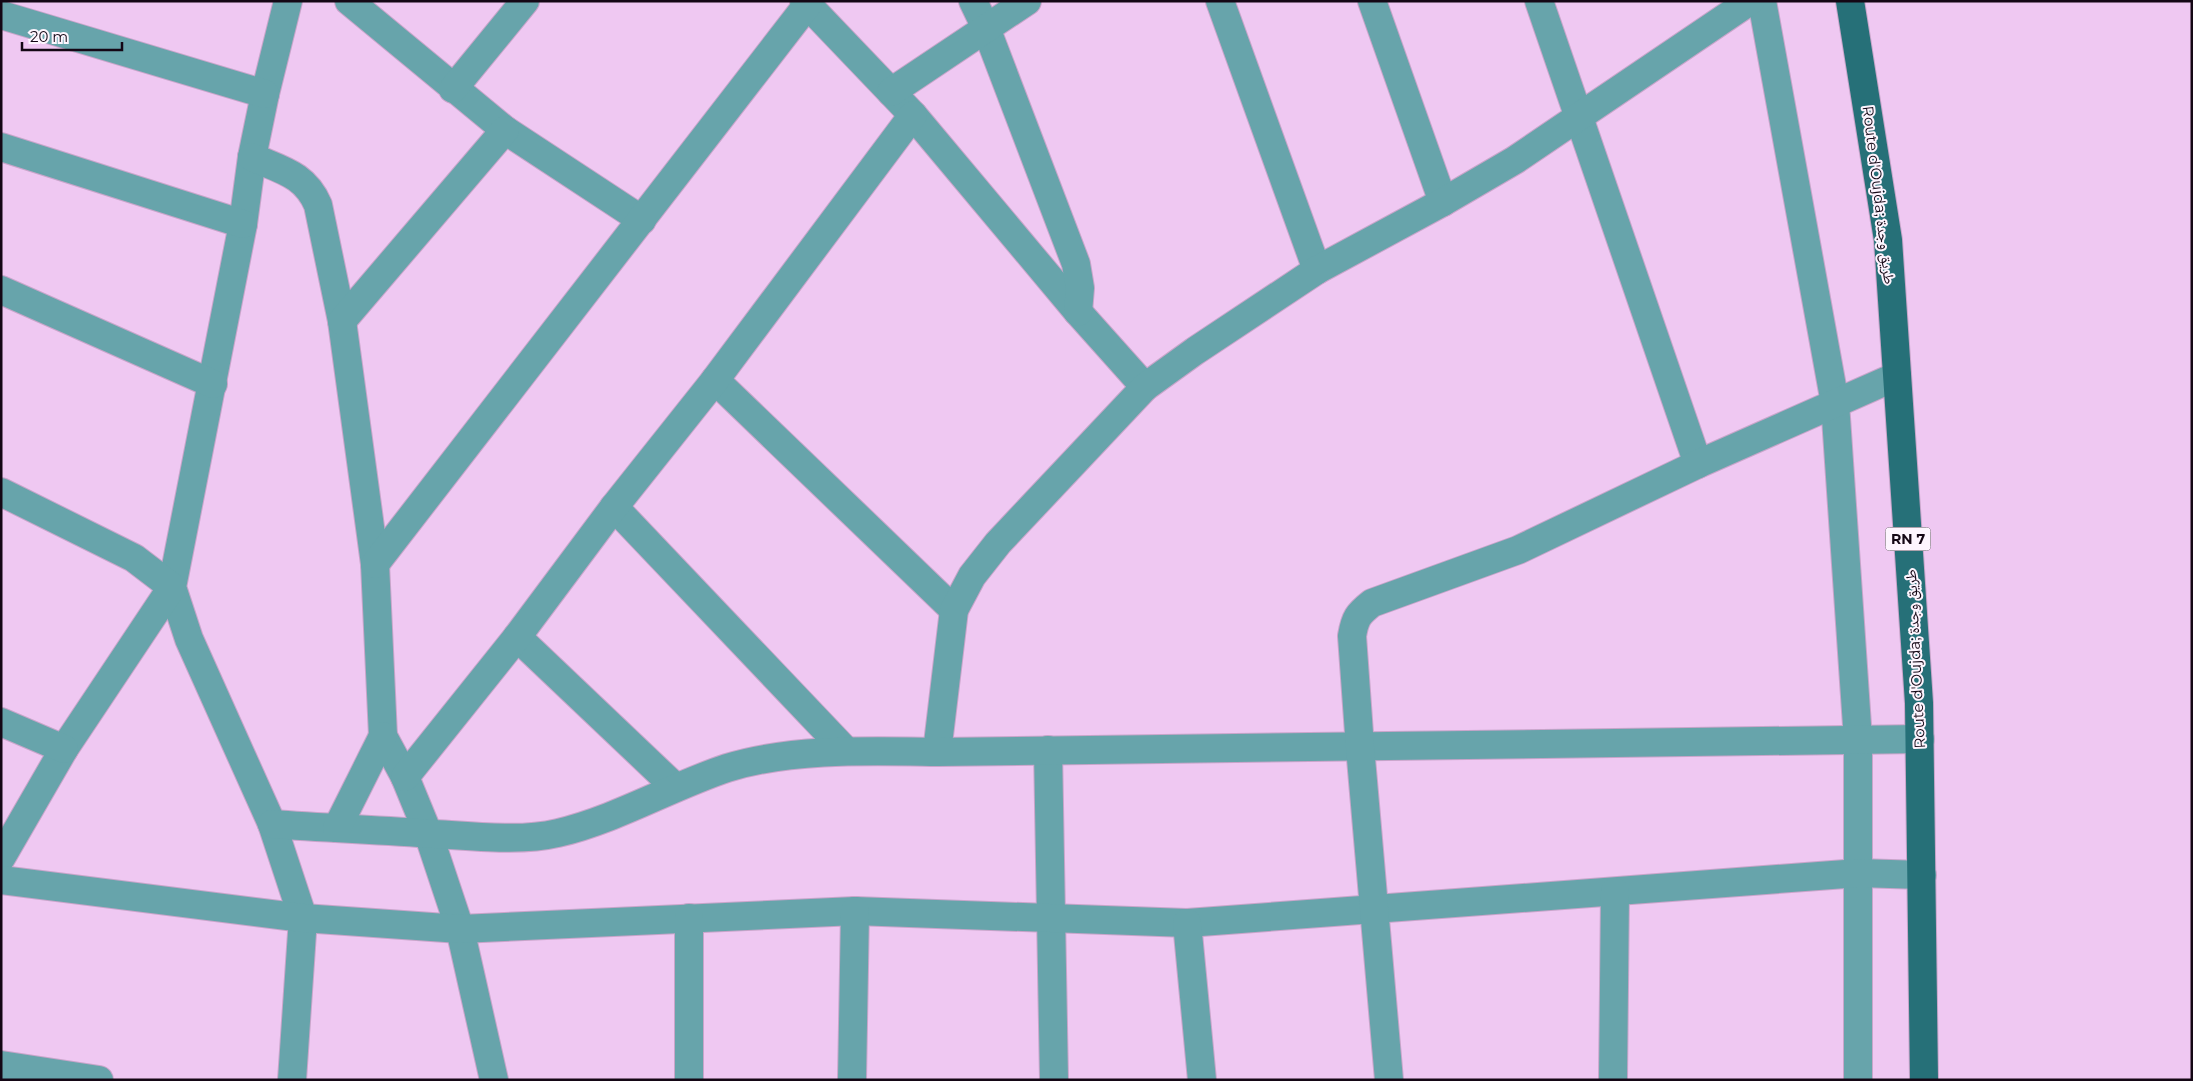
<svg xmlns="http://www.w3.org/2000/svg" width="2193" height="1081" font-family="Montserrat,'Noto Naskh Arabic',sans-serif">
  <style>
    .lines { fill: none; stroke-linecap: round; stroke-linejoin: round }
    .minor-casing { stroke: #c8a5ca; stroke-width: 30 }
    .primary-casing { stroke: #c8a5ca; stroke-width: 30 }
    .minor { stroke: #67a4ab; stroke-width: 28 }
    .primary { stroke: #267078; stroke-width: 28 }
    .labels { text-anchor: middle; dominant-baseline: central; stroke-width: 4; stroke-linejoin: round; paint-order: stroke }
    .shield { fill: #fdf5fe; stroke: #5a4e5b; stroke-width: 1 }
    .shield-label { font-size: 14px; font-weight: bold; fill: #140715 }
    .street-label { font-size: 15px; fill: #140715; stroke: #fdf5fe }
  </style>
  <rect width="100%" height="100%" fill="#efc8f2"/>
  <g class="lines">
    <g class="minor-casing">
      <g id="minor">
        <polyline points="288,1 265,94 252,157 243,224 172,587 189,639 272,824 303,918 292,1080"/>
        <polyline points="349,1 505,130 642,220"/>
        <polyline points="804,1 913,115 1078,312 1145,387"/>
        <polyline points="973,1 986,28 1076,264 1080,288 1078,312"/>
        <polyline points="1220,1 1317,270"/>
        <polyline points="1372,1 1443,202"/>
        <polyline points="1539,1 1698,464"/>
        <polyline points="1762,1 1835,403 1858,740 1858,1080"/>
        <polyline points="1,15 265,94"/>
        <polyline points="453,89 525,1"/>
        <polyline points="891,92 1027,1"/>
        <polyline points="1,147 243,224"/>
        <path d="M 252,157 C 281,170 305,174 318,205 L 342,321 L 375,564 L 383,736 L 405,777 L 428,833 L 460,929 L 494,1080"/>
        <polyline points="1,290 213,384"/>
        <polyline points="342,321 505,130"/>
        <polyline points="715,380 954,610"/>
        <polyline points="1,492 134,558 172,587 64,749 1,858"/>
        <polyline points="614,507 846,751"/>
        <polyline points="375,564 808,4"/>
        <polyline points="517,637 675,787"/>
        <polyline points="1,722 64,749"/>
        <polyline points="1048,750 1054,1080"/>
        <polyline points="937,752 954,610 972,576 998,543 1145,387 1195,351 1317,270 1443,202 1515,160 1750,1"/>
        <polyline points="405,777 517,637 614,507 715,380 913,115"/>
        <path d="M 272,824 C 326,828 380,830 434,834 C 474,836 520,842 558,833 C 617,819 670,787 727,768 C 791,748 871,751 937,752 L 1920,739"/>
        <polyline points="337,828 383,736"/>
        <polyline points="1,880 303,918 460,929 855,911 1187,923 1859,873 1922,875"/>
        <polyline points="689,918 689,1080"/>
        <polyline points="1187,923 1202,1080"/>
        <polyline points="1,1065 99,1080"/>
        <polyline points="852,1080 855,911"/>
        <path d="M 1389,1080 L 1360,747 L 1352,636 C 1355,618 1358,614 1372,603 L 1518,550 L 1698,464 L 1897,376"/>
        <polyline points="1613,1080 1615,892"/>
      </g>
    </g>
    <g class="primary-casing">
      <polyline id="primary" points="1850,1 1888,240 1919,703 1924,1080"/>
    </g>
    <use href="#minor" class="minor"/>
    <use href="#primary" class="primary"/>
  </g>
  <g class="labels">
    <rect class="shield" x="1885.5" y="527.5" width="45" height="23" rx="4"/>
    <g class="shield-label">
      <text x="1908" y="539">RN 7</text>
    </g>
    <g class="street-label">
      <text transform="translate(1879 195) rotate(83)">Route d'Oujda; طريق وجدة</text>
      <text transform="translate(1915 659) rotate(-93)">Route d'Oujda; طريق وجدة</text>
    </g>
  </g>
  <rect width="2193" height="1081" fill="none" stroke="#140715" stroke-width="5"/>
  <path d="M22 42v8h100v-8" fill="none" stroke="#140715" stroke-width="2.5"/>
  <text x="30" y="42" font-size="15" fill="#140715" stroke="#fdf5fe" stroke-width="4" paint-order="stroke">20 m</text>
</svg>
